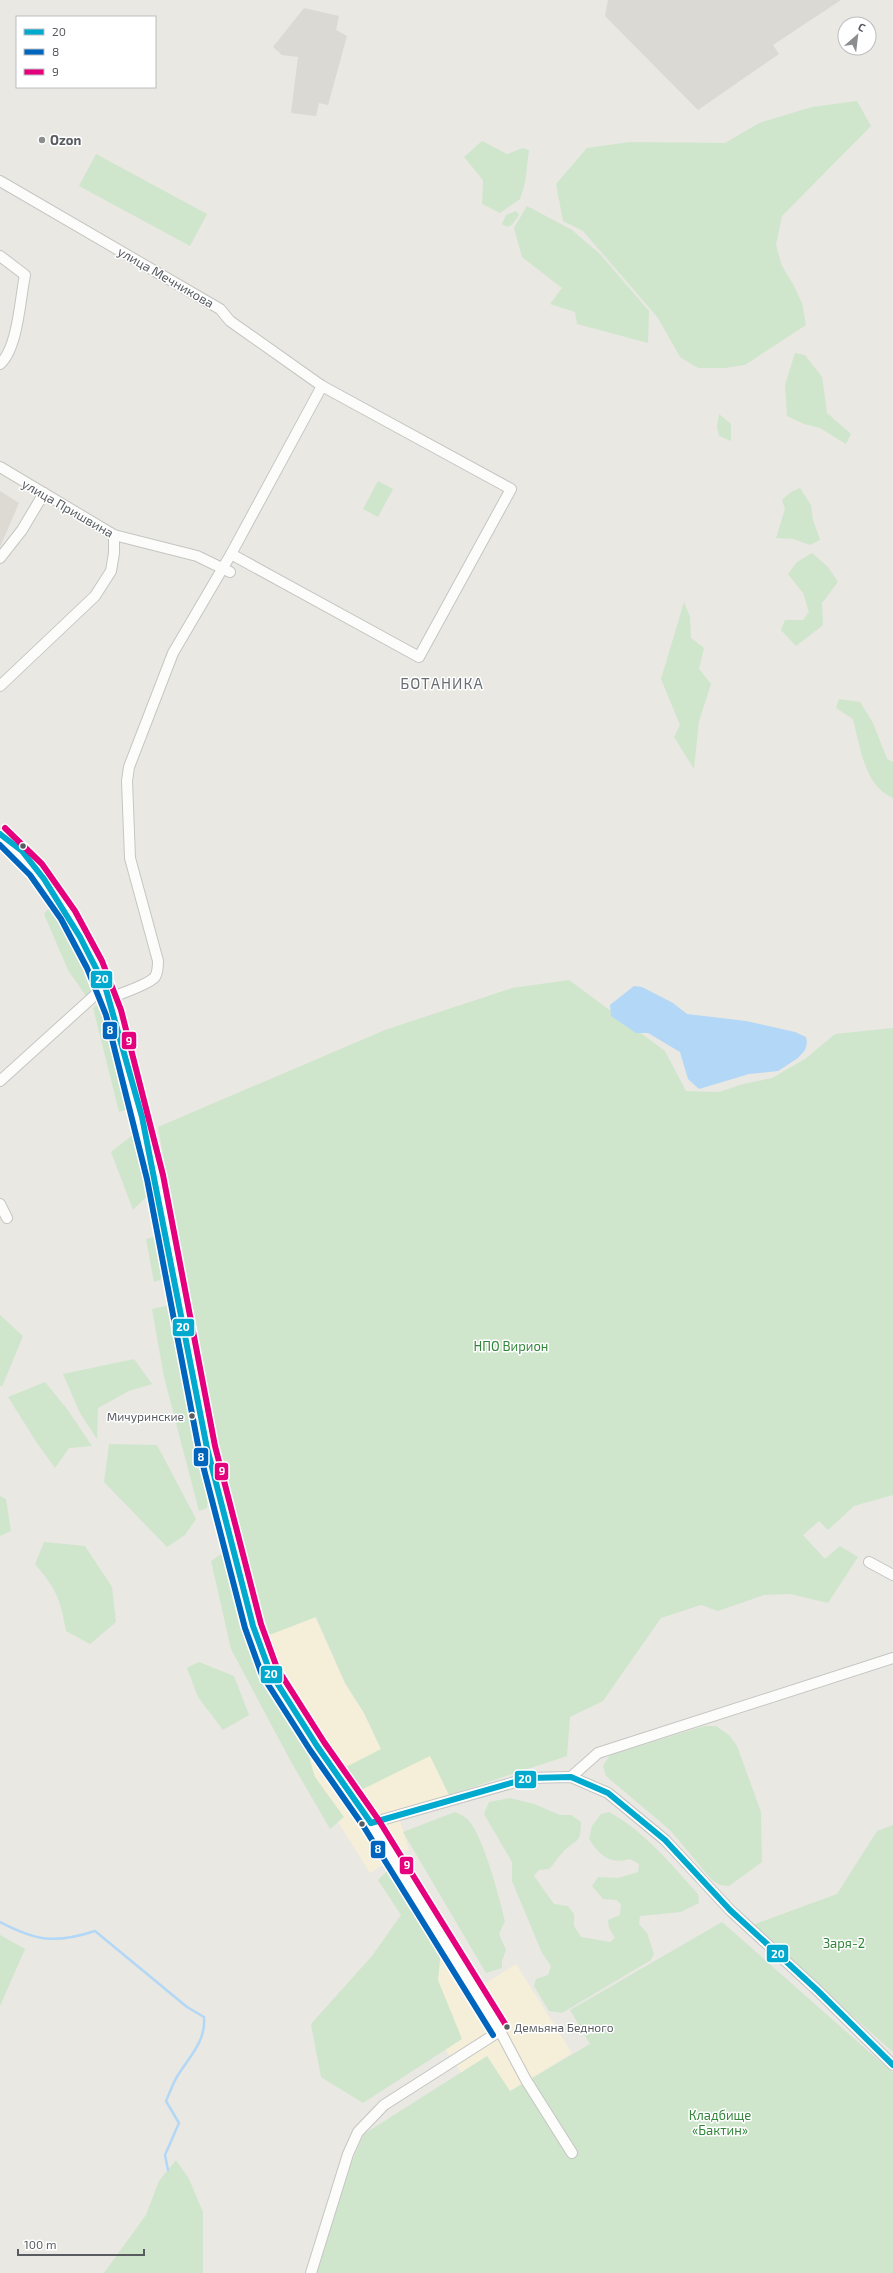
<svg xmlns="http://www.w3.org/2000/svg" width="893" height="2273" font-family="'Exo 2',sans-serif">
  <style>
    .commercial { fill: #f5efd9 }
    .industrial { fill: #dad9d3 }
    .education { fill: #dcdad2 }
    .green { fill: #cfe6cd }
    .water { fill: #b3d7f6 }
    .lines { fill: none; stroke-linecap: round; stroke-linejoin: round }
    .stream { stroke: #b3d7f6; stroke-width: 2.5 }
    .minor-casing { stroke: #c5c5c3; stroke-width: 12 }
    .minor { stroke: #fcfcfb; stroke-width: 10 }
    .bus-1-casing { stroke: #fff; stroke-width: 9 }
    .bus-2-casing { stroke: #fff; stroke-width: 9 }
    .bus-3-casing { stroke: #fff; stroke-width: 9 }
    .bus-1 { stroke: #00a9ce; stroke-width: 6 }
    .bus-2 { stroke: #0065bd; stroke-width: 6 }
    .bus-3 { stroke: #e5007d; stroke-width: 6 }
    .poi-dot { fill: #8b8d8e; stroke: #fff; stroke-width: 1.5 }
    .bus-dot { fill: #585c61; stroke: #fff; stroke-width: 1.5 }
    .labels { text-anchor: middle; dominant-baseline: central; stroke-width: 3; stroke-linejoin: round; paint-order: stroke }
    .bus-label { font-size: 12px; fill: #585c61; stroke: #fff; text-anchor: end }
    .poi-label { font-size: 13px; font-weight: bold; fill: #585c61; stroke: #fff; text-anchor: start }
    .street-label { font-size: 13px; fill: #585c61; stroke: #fff }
    .park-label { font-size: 13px; fill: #33853a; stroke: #fff }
    .quarter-label { font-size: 15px; letter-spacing: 1px; fill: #696e73; stroke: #fff }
    .line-badge { stroke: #fff; stroke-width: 1.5 }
    .badge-label { font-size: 11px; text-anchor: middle; font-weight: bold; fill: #fff }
  </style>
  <rect width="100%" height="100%" fill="#e9e8e2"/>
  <g class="commercial">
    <polygon points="315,1617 345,1683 364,1713 381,1749 430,1755 449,1795 397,1812 409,1849 370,1873 302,1765 326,1746 297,1703 269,1635"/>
    <polygon points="432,1905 483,1985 516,1964 572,2053 507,2094 461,2073 432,2029 453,2015 396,1927"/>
  </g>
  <g class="industrial">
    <polygon points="608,0 841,0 773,45 779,54 698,110 605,16"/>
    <polygon points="304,8 339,16 336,30 347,36 328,105 319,103 316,116 291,113 298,57 282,55 273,47"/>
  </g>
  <polygon class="education" points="0,491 19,503 0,547"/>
  <g class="green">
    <polygon points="857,101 871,126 782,216 776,245 782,266 793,284 802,303 806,325 745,365 725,368 698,368 680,357 658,318 583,231 563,221 556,184 587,148 630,142 725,143 759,123 812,107"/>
    <polygon points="482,141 507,154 523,148 529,150 525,183 520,199 500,213 482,204 483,180 464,157"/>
    <polygon points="96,154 207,214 190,246 79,186"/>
    <polygon points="527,206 572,230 600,254 649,311 648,343 577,324 575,312 550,304 562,288 522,257 514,228"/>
    <polygon points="516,211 519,215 512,225 507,227 502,224 506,215"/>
    <polygon points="795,353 805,355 822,377 827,413 851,434 846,444 820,428 804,424 787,416 785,385"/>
    <polygon points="719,414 731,424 731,441 719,436 717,427"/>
    <polygon points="378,481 393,489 378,517 363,509"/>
    <polygon points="800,488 811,505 813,520 820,540 810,545 793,539 776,538 785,509 782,500 791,492"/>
    <polygon points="812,553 828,567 838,582 822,603 823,625 796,646 781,630 785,620 803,620 809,612 803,593 788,574 797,562"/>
    <polygon points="684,602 690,617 691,638 704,648 699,669 711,684 699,721 694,769 674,737 680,725 661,679"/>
    <path d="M 839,699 L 860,702 L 873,723 L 887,759 L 893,762 L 893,798 C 864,786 860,745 853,719 L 836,708 Z"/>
    <polygon points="52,905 98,984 86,996 68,970 44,914"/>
    <polygon points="569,980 665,1051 686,1091 719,1092 743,1084 772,1078 805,1059 835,1034 893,1028 893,1495 854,1506 828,1530 819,1521 803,1535 825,1559 840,1546 858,1557 828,1603 790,1594 764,1595 718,1611 701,1605 661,1618 603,1701 570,1717 567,1756 449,1795 430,1756 361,1790 344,1768 381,1749 364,1713 345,1683 316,1617 269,1635 216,1456 158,1127 385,1030 512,988"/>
    <polygon points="105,998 129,1080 132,1108 119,1112 93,1008"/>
    <polygon points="134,1134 147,1196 133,1210 111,1152"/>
    <polygon points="162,1234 170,1276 154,1282 146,1239"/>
    <polygon points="169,1305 209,1480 207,1508 199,1511 164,1377 152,1309"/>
    <polygon points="0,1315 23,1336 2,1387 0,1385"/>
    <polygon points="134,1359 152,1384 129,1391 98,1408 97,1439 80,1413 63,1374"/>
    <polygon points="45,1382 67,1409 92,1446 69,1448 55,1468 37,1443 8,1397"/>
    <polygon points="109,1444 157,1445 196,1519 185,1535 167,1547 104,1482"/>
    <polygon points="0,1496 6,1499 11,1531 0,1536"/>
    <path d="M 44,1542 L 85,1546 L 112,1587 L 116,1622 L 90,1644 L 66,1631 C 60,1598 57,1590 35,1564 Z"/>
    <polygon points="227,1550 253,1651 272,1692 305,1744 315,1777 344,1817 330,1829 290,1760 231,1649 211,1561"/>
    <polygon points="199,1662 234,1676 249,1715 223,1730 198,1697 187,1668"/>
    <polygon points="704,1726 716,1726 729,1735 737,1746 761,1812 762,1862 729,1886 720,1885 712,1880 670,1830 606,1776 603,1766 610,1755"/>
    <path d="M 510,1798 L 534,1804 L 560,1815 L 571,1815 L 581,1822 C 581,1845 576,1838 563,1852 C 558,1857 554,1864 549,1869 L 539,1870 L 534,1876 L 554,1904 L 568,1906 L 574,1914 L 574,1926 L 581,1937 L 610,1942 L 615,1938 L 609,1928 L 608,1920 L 620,1915 L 621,1904 L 616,1900 L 603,1899 L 592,1886 L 598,1877 L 618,1878 L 638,1872 L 639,1864 L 630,1859 C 610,1865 599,1855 589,1839 L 592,1826 L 601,1814 L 609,1812 C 644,1831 671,1864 698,1894 L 699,1903 L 681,1912 L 640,1916 L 639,1924 L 647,1933 L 654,1954 L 651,1960 L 562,2013 L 549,2011 L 534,1986 L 536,1979 L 548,1975 L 551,1966 L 542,1953 L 512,1881 L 512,1862 L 484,1814 L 489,1802 Z"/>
    <path d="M 455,1812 C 458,1814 463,1815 466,1818 C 482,1830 500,1900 505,1921 L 499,1934 L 506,1950 L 502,1961 L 502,1968 L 486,1973 L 403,1832 Z"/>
    <polygon points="893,1825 893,2052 750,1926 837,1894 877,1831"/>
    <polygon points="390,1868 441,1951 438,1980 462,2039 363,2103 321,2077 311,2024 372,1956 401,1915 378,1880"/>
    <polygon points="722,1922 893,2073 893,2273 317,2273 350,2166 364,2134 487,2056 510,2091 590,2044 570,2010"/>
    <polygon points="0,1935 25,1949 0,2006"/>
    <polygon points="176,2160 189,2179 203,2212 203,2273 104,2273 146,2215 159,2181"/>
  </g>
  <polygon class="water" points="634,986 642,987 673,1003 687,1014 746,1021 795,1032 806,1037 807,1043 805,1050 798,1058 778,1071 749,1074 699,1089 688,1079 680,1052 648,1033 636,1033 611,1016 610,1005"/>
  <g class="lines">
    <path class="stream" d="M 0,1922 C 37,1941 55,1944 95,1931 L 187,2007 L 204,2017 C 206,2041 190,2056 178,2075 C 173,2083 170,2092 166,2101 L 179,2123 L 165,2155 L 168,2170"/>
    <g class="minor-casing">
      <g id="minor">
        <polyline points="0,181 220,309 230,321 322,386 511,489 419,657 231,554"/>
        <path d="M 0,256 L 25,275 C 20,299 18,348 0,364"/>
        <polyline points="0,467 114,535 197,556 230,572"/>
        <polyline points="0,558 22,530 44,493"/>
        <polyline points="0,686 95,596 111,571 114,553 114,535"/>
        <path d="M 0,834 C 51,873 93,952 114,1013 L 155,1177 L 207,1448 L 253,1626 L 270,1672 L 317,1746 L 371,1823 L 500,2031 L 526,2080 L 572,2153"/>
        <path d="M 109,998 C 120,994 148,985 155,977 C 158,972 158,966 158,961 L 130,858 L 127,781 L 129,767 L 173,653 L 231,554 L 322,386"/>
        <polyline points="0,1081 105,986"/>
        <polyline points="0,1204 7,1218"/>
        <polyline points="869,1562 893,1575"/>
        <polyline points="571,1777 598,1753 893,1658"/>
        <polyline points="371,1823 529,1778 571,1777 608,1793 665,1840 730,1910 817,1990 893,2065"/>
        <polyline points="311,2273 348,2154 358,2132 384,2105 500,2031"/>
      </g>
    </g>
    <use href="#minor" class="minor"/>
    <g class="bus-1-casing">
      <g id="bus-1">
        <polyline points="0,834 22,851 44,879 80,937 105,986 142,1117 207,1448 253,1626 270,1672 317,1746 371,1823"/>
        <polyline points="371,1823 529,1778 571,1777 608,1793 665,1840 730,1910 817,1990 893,2065"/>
      </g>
    </g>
    <g class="bus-2-casing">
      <polyline id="bus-2" points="0,845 30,875 61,919 87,968 106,1015 147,1179 199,1450 245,1628 262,1675 310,1750 364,1827 493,2035"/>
    </g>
    <g class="bus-3-casing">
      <polyline id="bus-3" points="5,828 42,864 75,911 102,961 121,1010 163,1175 215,1446 261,1624 277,1668 324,1742 378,1819 507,2027"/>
    </g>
    <use href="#bus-1" class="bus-1"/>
    <use href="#bus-2" class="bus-2"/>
    <use href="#bus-3" class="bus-3"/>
  </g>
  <circle class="poi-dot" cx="42" cy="140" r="4"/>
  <g class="bus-dot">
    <circle cx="23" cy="846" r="3.5"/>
    <circle cx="192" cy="1416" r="3.5"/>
    <circle cx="362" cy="1824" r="3.5"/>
    <circle cx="507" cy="2027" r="3.5"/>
  </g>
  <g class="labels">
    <g class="bus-label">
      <text x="184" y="1416">Мичуринские</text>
      <text x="514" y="2027" text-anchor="start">Демьяна Бедного</text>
    </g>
    <g class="poi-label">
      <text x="50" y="140">Ozon</text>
    </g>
    <g class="street-label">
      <text transform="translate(166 277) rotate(30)">улица Мечникова</text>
      <text transform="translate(68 508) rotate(30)">улица Пришвина</text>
    </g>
    <g class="park-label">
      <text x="511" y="1346">НПО Вирион</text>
      <text x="844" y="1943">Заря-2</text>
      <text x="720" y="2115">Кладбище<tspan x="720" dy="15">«Бактин»</tspan></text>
    </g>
    <g class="quarter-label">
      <text x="442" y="683">БОТАНИКА</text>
    </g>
  </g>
  <g class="line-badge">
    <rect x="90" y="970" width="23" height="19" rx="4" fill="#00a9ce"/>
    <rect x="102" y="1021" width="16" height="19" rx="4" fill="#0065bd"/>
    <rect x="121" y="1031" width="16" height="19" rx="4" fill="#e5007d"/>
    <rect x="172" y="1318" width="23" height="19" rx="4" fill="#00a9ce"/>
    <rect x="193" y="1447" width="16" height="20" rx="4" fill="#0065bd"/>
    <rect x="214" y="1462" width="15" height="19" rx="4" fill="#e5007d"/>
    <rect x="260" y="1665" width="23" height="19" rx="4" fill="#00a9ce"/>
    <rect x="514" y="1770" width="23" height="19" rx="4" fill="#00a9ce"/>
    <rect x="370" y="1840" width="16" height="19" rx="4" fill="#0065bd"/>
    <rect x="399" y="1856" width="15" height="19" rx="4" fill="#e5007d"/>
    <rect x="766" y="1944" width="23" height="19" rx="4" fill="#00a9ce"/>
  </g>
  <g class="badge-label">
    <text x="102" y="983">20</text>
    <text x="110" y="1034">8</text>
    <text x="129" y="1045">9</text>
    <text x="183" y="1331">20</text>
    <text x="201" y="1461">8</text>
    <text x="222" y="1475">9</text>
    <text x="271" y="1678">20</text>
    <text x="525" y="1783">20</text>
    <text x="378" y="1853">8</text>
    <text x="407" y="1869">9</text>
    <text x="778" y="1958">20</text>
  </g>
  <rect x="16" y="16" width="140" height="72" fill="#ffffff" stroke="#bcbec0"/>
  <rect x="24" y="29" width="20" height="6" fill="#00a9ce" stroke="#bcbec0"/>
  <text x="52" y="36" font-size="12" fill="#585c61">20</text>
  <rect x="24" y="49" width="20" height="6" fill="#0065bd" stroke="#bcbec0"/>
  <text x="52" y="56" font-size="12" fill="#585c61">8</text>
  <rect x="24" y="69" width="20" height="6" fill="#e5007d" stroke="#bcbec0"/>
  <text x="52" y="76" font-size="12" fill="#585c61">9</text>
  <g transform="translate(857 36) rotate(28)"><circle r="19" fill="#ffffff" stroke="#bcbec0"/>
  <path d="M0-3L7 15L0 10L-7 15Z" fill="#8b8d8e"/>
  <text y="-6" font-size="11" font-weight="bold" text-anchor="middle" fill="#585c61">С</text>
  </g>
  <path d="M18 2249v6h126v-6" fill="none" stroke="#585c61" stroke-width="2"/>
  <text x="24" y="2249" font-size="12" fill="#585c61" stroke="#ffffff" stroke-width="3" paint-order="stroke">100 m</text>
</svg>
